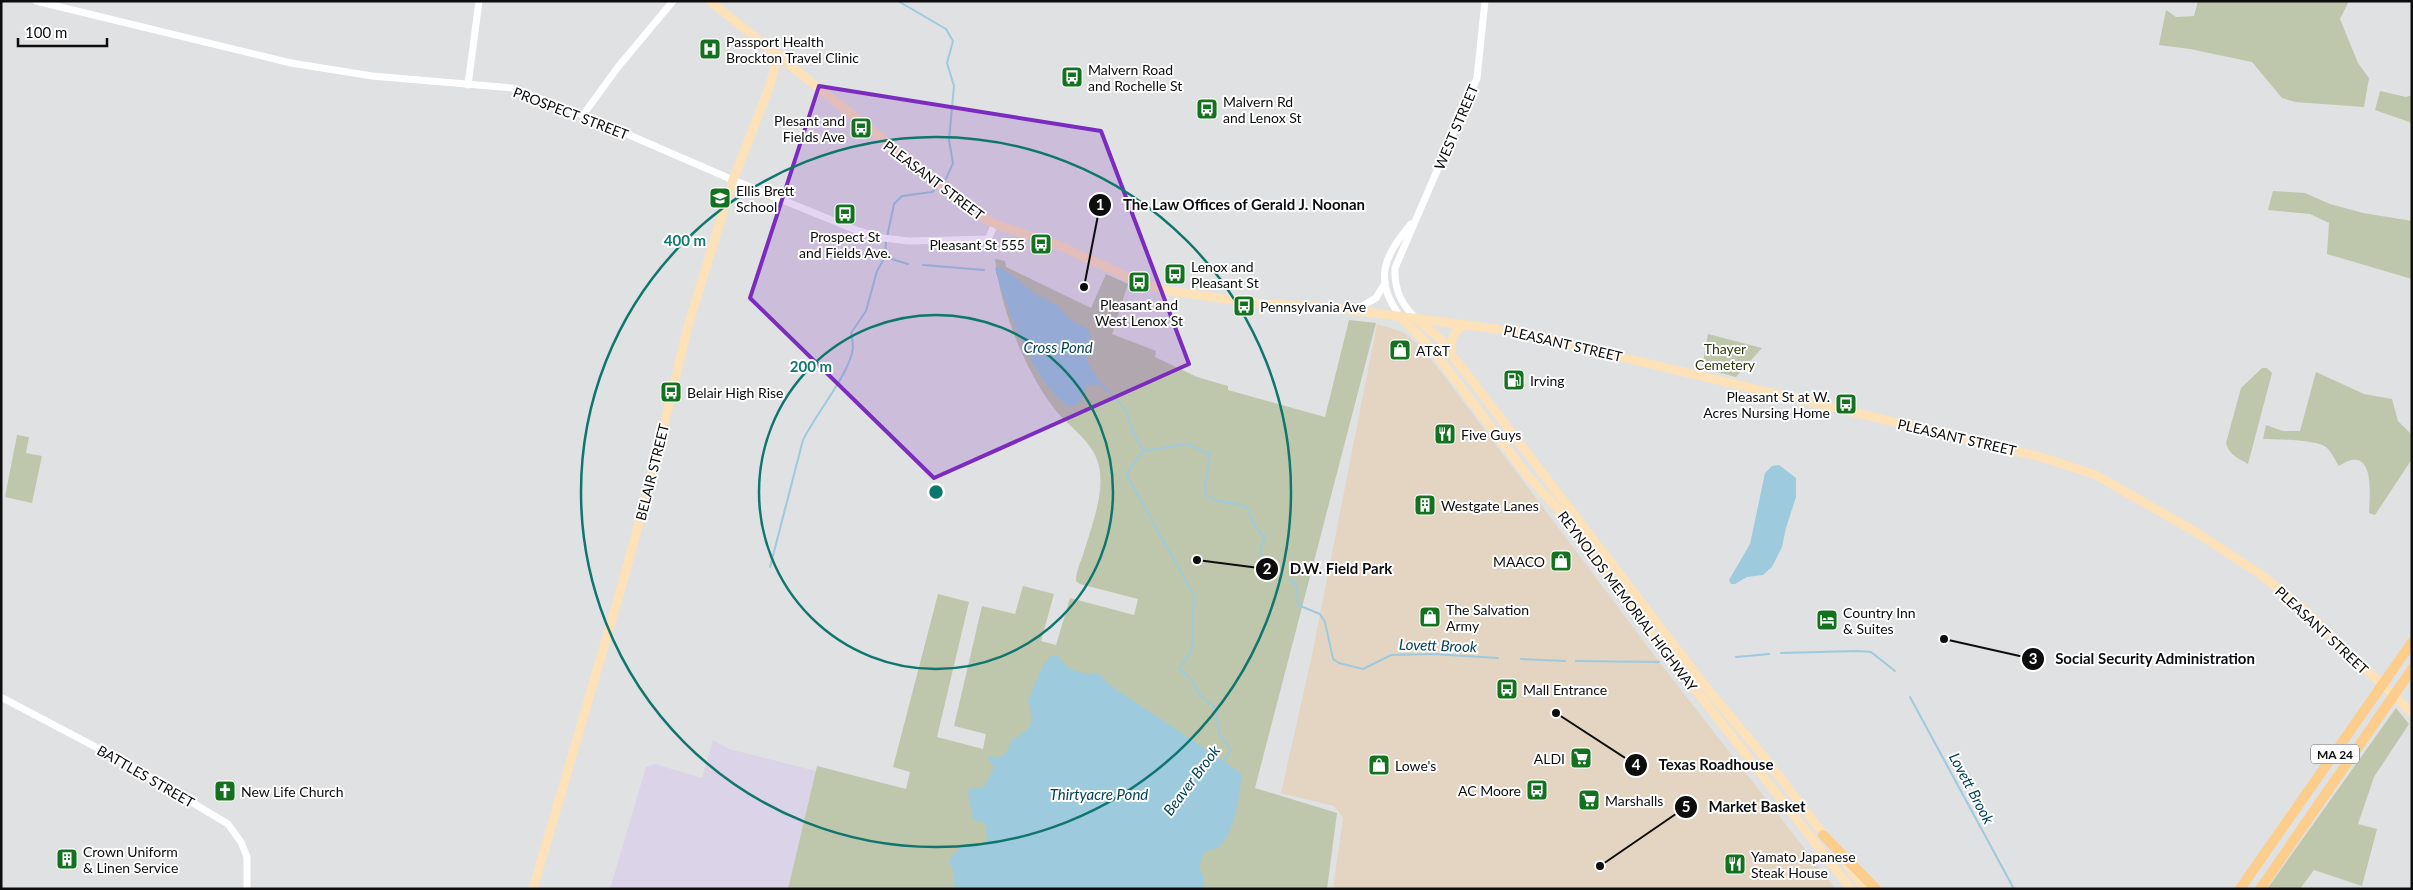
<svg xmlns="http://www.w3.org/2000/svg" width="2413" height="890" font-family="Lato,sans-serif">
  <style>
    .commercial { fill: #e4d5c2 }
    .education { fill: #dbd3e8 }
    .green { fill: #bec7ac }
    .water { fill: #9dcadd }
    .lines { fill: none; stroke-linecap: round; stroke-linejoin: round }
    .stream { stroke: #9dcadd; stroke-width: 2 }
    .minor { stroke: #fff; stroke-width: 7 }
    .major { stroke: #fde1b9; stroke-width: 9 }
    .highway { stroke: #fccd8b; stroke-width: 10 }
    .marked { fill: #7b2cbf; fill-opacity: 0.2; stroke: #7b2cbf; stroke-width: 4; stroke-linejoin: round }
    .ring { fill: none; stroke: #0f766e; stroke-width: 2.5 }
    .labels { text-anchor: middle; dominant-baseline: central; stroke-width: 4; stroke-linejoin: round; paint-order: stroke }
    .shield { fill: #fff; stroke: #565656; stroke-width: 1 }
    .shield-label { font-size: 12px; font-weight: bold; fill: #0d0d0e }
    .poi-label { font-size: 14px; fill: #0d0d0e; stroke: #fff; text-anchor: start }
    .street-label { font-size: 14px; fill: #0d0d0e; stroke: #fff }
    .park-label { font-size: 14px; fill: #2c3709; stroke: #fff }
    .water-label { font-size: 15px; font-style: italic; fill: #004357; stroke: #fff }
    .centre { fill: #0f766e; stroke: #fff; stroke-width: 2.5 }
    .ring-label { font-size: 15px; text-anchor: middle; font-weight: bold; fill: #0f766e; stroke: #fff; stroke-width: 4; stroke-linejoin: round; paint-order: stroke }
    .leader { fill: none; stroke: #0d0d0e; stroke-width: 2 }
    .callout-dot { fill: #0d0d0e; stroke: #fff; stroke-width: 2 }
    .mark-label { font-size: 15px; text-anchor: middle; font-weight: bold; fill: #fff }
    .callout-label { font-size: 15px; text-anchor: middle; font-weight: bold; fill: #0d0d0e; stroke: #fff; stroke-width: 4; stroke-linejoin: round; paint-order: stroke }
  </style>
  <rect width="100%" height="100%" fill="#e0e1e2"/>
  <polygon class="commercial" points="1377,324 1403,332 1422,348 1445,377 1657,659 1836,889 1333,889 1343,818 1334,806 1281,793 1312,655"/>
  <polygon class="education" points="713,740 729,749 816,771 788,889 610,889 646,767 655,764 702,778"/>
  <g class="green">
    <polygon points="2198,1 2349,1 2340,19 2358,63 2369,78 2364,107 2295,102 2282,98 2252,62 2190,49 2159,45 2166,10 2176,17 2194,16"/>
    <polygon points="2380,91 2406,97 2412,95 2412,123 2375,110"/>
    <polygon points="2273,191 2305,193 2330,204 2363,213 2412,221 2412,279 2327,254 2329,223 2310,214 2268,210"/>
    <path d="M 995,259 L 1005,261 L 1006,267 L 1091,308 L 1106,274 L 1128,284 L 1112,334 L 1156,351 L 1155,357 L 1197,377 L 1228,386 L 1228,390 L 1325,417 L 1349,320 L 1376,323 L 1255,788 L 1337,813 L 1327,889 L 788,889 L 817,766 L 906,789 L 910,772 L 893,767 L 938,594 L 969,602 L 937,737 L 983,749 L 986,734 L 954,726 L 982,606 L 1015,614 L 1023,586 L 1054,594 L 1041,641 L 1056,645 L 1070,598 L 1134,615 L 1138,599 L 1080,584 L 1076,581 C 1076,572 1080,563 1083,555 C 1091,527 1105,495 1099,466 C 1093,440 1068,427 1053,407 C 1024,368 1000,307 995,259 Z"/>
    <polygon points="1708,334 1762,348 1736,377 1702,368"/>
    <path d="M 2262,368 L 2267,368 L 2272,373 L 2248,464 C 2238,458 2229,455 2226,443 L 2241,388 Z"/>
    <path d="M 2316,372 L 2364,394 L 2392,399 L 2398,421 L 2412,435 L 2412,459 L 2375,515 L 2369,513 C 2370,493 2375,442 2339,466 C 2335,460 2332,453 2328,449 C 2320,439 2278,440 2263,439 L 2266,425 L 2283,431 L 2300,431 Z"/>
    <polygon points="17,435 29,437 26,453 42,456 32,503 5,497"/>
    <polygon points="2396,708 2409,724 2374,777 2358,824 2377,829 2362,886 2314,870 2300,889 2267,889"/>
  </g>
  <g class="water">
    <path d="M 1001,267 L 1036,294 L 1057,305 L 1071,320 L 1088,329 L 1091,336 C 1077,369 1100,366 1097,386 L 1087,385 L 1080,402 L 1070,407 C 1037,389 1004,305 995,268 Z"/>
    <polygon points="1779,465 1796,478 1796,497 1786,528 1782,547 1772,567 1763,575 1747,577 1735,584 1731,584 1729,580 1750,544 1765,473 1772,466"/>
    <path d="M 1052,655 L 1058,655 L 1064,664 L 1071,669 L 1083,673 L 1098,673 L 1114,688 L 1240,772 L 1242,775 C 1238,798 1237,828 1220,846 C 1216,850 1210,849 1206,852 C 1202,855 1200,865 1199,870 L 1203,874 L 1204,889 L 955,889 L 953,870 L 949,862 C 955,846 968,845 983,844 L 987,839 L 985,823 L 973,820 L 968,792 L 972,787 L 983,788 L 994,768 L 987,756 C 1000,757 1006,760 1010,742 L 1029,728 L 1032,718 L 1028,700 L 1043,665 Z"/>
  </g>
  <g class="lines">
    <g class="stream">
      <polyline points="898,1 946,29 953,41 947,63 954,86 949,140 953,163 946,179 941,183"/>
      <polyline points="887,237 894,204 902,196 932,192 937,187"/>
      <polyline points="886,241 885,257 908,264"/>
      <polyline points="923,265 984,270"/>
      <polyline points="1097,380 1126,410 1133,432 1143,451 1126,474 1194,595 1192,650 1179,669 1192,680 1197,692 1215,708 1220,736 1231,750 1223,762"/>
      <path d="M 1143,451 L 1188,444 L 1210,454 L 1205,486 L 1206,495 C 1219,505 1233,501 1247,507 L 1254,525 L 1265,538 L 1260,548 L 1265,564 L 1277,573"/>
      <path d="M 770,567 L 803,440 C 815,415 850,373 853,348 C 853,343 852,337 851,333 L 866,311 L 877,271 L 885,257"/>
      <polyline points="1290,579 1297,586 1298,605 1320,614 1325,622 1333,659 1339,663 1363,669 1391,655 1432,654 1498,658"/>
      <polyline points="1781,653 1857,651 1871,652 1895,671"/>
      <polyline points="1736,657 1769,654"/>
      <polyline points="1521,659 1565,661"/>
      <polyline points="1576,661 1659,662"/>
      <polyline points="1910,697 2014,889"/>
    </g>
    <g class="minor">
      <polyline points="36,1 291,63 372,76 512,88 583,115 733,180 856,230 883,238 909,241 988,239 995,224"/>
      <polyline points="468,85 479,1"/>
      <polyline points="583,115 618,67 673,1"/>
      <polyline points="1355,310 1376,298 1385,283"/>
      <path d="M 1400,316 C 1373,280 1384,255 1411,224"/>
      <path d="M 1416,318 C 1401,305 1394,288 1395,268 L 1477,78 L 1485,1"/>
      <polyline points="1,697 126,763 228,824 241,842 247,857 247,889"/>
    </g>
    <g class="major">
      <polyline points="710,1 976,214 998,225 1060,246 1137,281 1169,291 1255,303 1335,308 1512,331 2041,457 2096,475 2194,531 2263,576 2303,609 2412,713"/>
      <polyline points="1400,316 1433,350 1528,476 1557,508 1641,620 1851,889"/>
      <polyline points="1416,318 1440,339 1709,691 1769,763 1827,839"/>
      <path d="M 1451,353 C 1451,339 1452,330 1467,325"/>
      <polyline points="1844,861 1865,889"/>
      <polyline points="533,889 622,585 650,482 688,326 733,180 769,88 778,57"/>
    </g>
    <g class="highway">
      <polyline points="1823,835 1876,889"/>
      <polyline points="2240,889 2412,642"/>
      <polyline points="2260,889 2412,669"/>
    </g>
  </g>
  <path class="marked" d="M 819,86 L 1101,131 L 1189,364 L 934,478 L 750,298 Z"/>
  <g class="ring">
    <circle cx="936" cy="492" r="177"/>
    <circle cx="936" cy="492" r="355"/>
  </g>
  <defs>
    <g id="hospital-square" transform="scale(1.125)"><rect x="-9" y="-9" width="18" height="18" rx="4" fill="#14711f" stroke="#fff"/><path d="M-5-5h3v3.5h4V-5h3V5h-3V1.5h-4V5h-3Z" fill="#fff"/></g>
    <g id="bus-square" transform="scale(1.125)"><rect x="-9" y="-9" width="18" height="18" rx="4" fill="#14711f" stroke="#fff"/><path d="M-5-6H5V4H4V6H2V4H-2V6H-4V4H-5ZM-3.5-4V0h7V-4ZM-3.5 1.2v1.5H-2V1.2ZM2 1.2v1.5H3.5V1.2Z" fill="#fff"/></g>
    <g id="school-square" transform="scale(1.125)"><rect x="-9" y="-9" width="18" height="18" rx="4" fill="#14711f" stroke="#fff"/><path d="M0-5L7-2L0 1L-7-2ZM-4 1L0 2.5L4 1V4Q0 6-4 4Z" fill="#fff"/></g>
    <g id="shop-square" transform="scale(1.125)"><rect x="-9" y="-9" width="18" height="18" rx="4" fill="#14711f" stroke="#fff"/><path d="M-5-2.5h2.3a2.7 3.5 0 0 1 5.4 0H5L5.5 6h-11ZM-1.5-2.5h3a1.5 2.3 0 0 0-3 0Z" fill="#fff"/></g>
    <g id="fuel-square" transform="scale(1.125)"><rect x="-9" y="-9" width="18" height="18" rx="4" fill="#14711f" stroke="#fff"/><path d="M-5.5-6h7V0h2V4h1.3V-2.5L3-4.5l.8-.8L6-3V5H2.5V1h-1V6h-7ZM-4.2-4.7v3.2H.2V-4.7Z" fill="#fff"/></g>
    <g id="restaurant-square" transform="scale(1.125)"><rect x="-9" y="-9" width="18" height="18" rx="4" fill="#14711f" stroke="#fff"/><path d="M-5-6h1v4h1v-4h1v4h1v-4h1v5L-1.5 .5V6h-2V.5L-5-1ZM5-6V6H3V1.5H1.5Q1.5-4 5-6Z" fill="#fff"/></g>
    <g id="building-square" transform="scale(1.125)"><rect x="-9" y="-9" width="18" height="18" rx="4" fill="#14711f" stroke="#fff"/><path d="M-4-6H4V6H1V3H-1V6H-4ZM-2.5-4.3h1.7v1.8h-1.7ZM.8-4.3h1.7v1.8H.8ZM-2.5-1h1.7V.8h-1.7ZM.8-1h1.7V.8H.8Z" fill="#fff"/></g>
    <g id="hotel-square" transform="scale(1.125)"><rect x="-9" y="-9" width="18" height="18" rx="4" fill="#14711f" stroke="#fff"/><path d="M-6-4.5h1.5V1H6V5H4.5V3h-9V5H-6ZM-4 0a1.8 1.8 0 1 1 3.6 0ZM.5 0V-2.5h3Q6-2.5 6 0Z" fill="#fff"/></g>
    <g id="supermarket-square" transform="scale(1.125)"><rect x="-9" y="-9" width="18" height="18" rx="4" fill="#14711f" stroke="#fff"/><path d="M-6-5.5h2.5l.6 2H6L4.5 2H-2.5L-4.4-4H-6ZM-1.5 3.2a1.3 1.3 0 1 0 .1 0ZM3 3.2a1.3 1.3 0 1 0 .1 0Z" fill="#fff"/></g>
    <g id="church-square" transform="scale(1.125)"><rect x="-9" y="-9" width="18" height="18" rx="4" fill="#14711f" stroke="#fff"/><path d="M-1.2-6h2.4v3.5h3.3v2.4h-3.3V6h-2.4V-.1h-3.3v-2.4h3.3Z" fill="#fff"/></g>
  </defs>
  <g fill-rule="evenodd">
    <use href="#hospital-square" x="710" y="49"/>
    <use href="#bus-square" x="1072" y="77"/>
    <use href="#bus-square" x="1207" y="109"/>
    <use href="#bus-square" x="861" y="128"/>
    <use href="#school-square" x="720" y="198"/>
    <use href="#bus-square" x="845" y="214"/>
    <use href="#bus-square" x="1041" y="244"/>
    <use href="#bus-square" x="1175" y="274"/>
    <use href="#bus-square" x="1139" y="282"/>
    <use href="#bus-square" x="1244" y="306"/>
    <use href="#shop-square" x="1400" y="350"/>
    <use href="#fuel-square" x="1514" y="380"/>
    <use href="#bus-square" x="671" y="392"/>
    <use href="#bus-square" x="1846" y="404"/>
    <use href="#restaurant-square" x="1445" y="434"/>
    <use href="#building-square" x="1425" y="505"/>
    <use href="#shop-square" x="1561" y="561"/>
    <use href="#shop-square" x="1430" y="617"/>
    <use href="#hotel-square" x="1827" y="620"/>
    <use href="#bus-square" x="1507" y="689"/>
    <use href="#supermarket-square" x="1581" y="758"/>
    <use href="#shop-square" x="1379" y="765"/>
    <use href="#bus-square" x="1537" y="790"/>
    <use href="#church-square" x="225" y="791"/>
    <use href="#supermarket-square" x="1589" y="800"/>
    <use href="#building-square" x="67" y="859"/>
    <use href="#restaurant-square" x="1735" y="864"/>
  </g>
  <g class="labels">
    <rect class="shield" x="2311" y="744.5" width="48" height="19" rx="4"/>
    <g class="shield-label">
      <text x="2335" y="754">MA 24</text>
    </g>
    <g class="poi-label">
      <text x="726" y="41">Passport Health<tspan x="726" dy="16">Brockton Travel Clinic</tspan></text>
      <text x="1088" y="69">Malvern Road<tspan x="1088" dy="16">and Rochelle St</tspan></text>
      <text x="1223" y="101">Malvern Rd<tspan x="1223" dy="16">and Lenox St</tspan></text>
      <text x="845" y="120" text-anchor="end">Plesant and<tspan x="845" dy="16">Fields Ave</tspan></text>
      <text x="736" y="190">Ellis Brett<tspan x="736" dy="16">School</tspan></text>
      <text x="845" y="236" text-anchor="middle">Prospect St<tspan x="845" dy="16">and Fields Ave.</tspan></text>
      <text x="1025" y="244" text-anchor="end">Pleasant St 555</text>
      <text x="1191" y="266">Lenox and<tspan x="1191" dy="16">Pleasant St</tspan></text>
      <text x="1139" y="304" text-anchor="middle">Pleasant and<tspan x="1139" dy="16">West Lenox St</tspan></text>
      <text x="1260" y="306">Pennsylvania Ave</text>
      <text x="1416" y="350">AT&amp;T</text>
      <text x="1530" y="380">Irving</text>
      <text x="687" y="392">Belair High Rise</text>
      <text x="1830" y="396" text-anchor="end">Pleasant St at W.<tspan x="1830" dy="16">Acres Nursing Home</tspan></text>
      <text x="1461" y="434">Five Guys</text>
      <text x="1441" y="505">Westgate Lanes</text>
      <text x="1545" y="561" text-anchor="end">MAACO</text>
      <text x="1446" y="609">The Salvation<tspan x="1446" dy="16">Army</tspan></text>
      <text x="1843" y="612">Country Inn<tspan x="1843" dy="16">&amp; Suites</tspan></text>
      <text x="1523" y="689">Mall Entrance</text>
      <text x="1565" y="758" text-anchor="end">ALDI</text>
      <text x="1395" y="765">Lowe's</text>
      <text x="1521" y="790" text-anchor="end">AC Moore</text>
      <text x="241" y="791">New Life Church</text>
      <text x="1605" y="800">Marshalls</text>
      <text x="83" y="851">Crown Uniform<tspan x="83" dy="16">&amp; Linen Service</tspan></text>
      <text x="1751" y="856">Yamato Japanese<tspan x="1751" dy="16">Steak House</tspan></text>
    </g>
    <g class="street-label">
      <text transform="translate(571 113) rotate(21)">PROSPECT STREET</text>
      <text transform="translate(1456 127) rotate(-67)">WEST STREET</text>
      <text transform="translate(934 180) rotate(37)">PLEASANT STREET</text>
      <text transform="translate(1563 343) rotate(13)">PLEASANT STREET</text>
      <text transform="translate(1957 437) rotate(13)">PLEASANT STREET</text>
      <text transform="translate(652 472) rotate(-76)">BELAIR STREET</text>
      <text transform="translate(1628 601) rotate(53)">REYNOLDS MEMORIAL HIGHWAY</text>
      <text transform="translate(2322 630) rotate(43)">PLEASANT STREET</text>
      <text transform="translate(146 776) rotate(30)">BATTLES STREET</text>
    </g>
    <g class="park-label">
      <text x="1725" y="348">Thayer<tspan x="1725" dy="16">Cemetery</tspan></text>
    </g>
    <g class="water-label">
      <text x="1058" y="347">Cross Pond</text>
      <text transform="translate(1438 645) rotate(2)">Lovett Brook</text>
      <text transform="translate(1191 780) rotate(-53)">Beaver Brook</text>
      <text transform="translate(1972 788) rotate(62)">Lovett Brook</text>
      <text x="1099" y="794">Thirtyacre Pond</text>
    </g>
  </g>
  <circle cx="936" cy="492" r="8" class="centre"/>
  <g class="ring-label">
    <text x="685" y="246">400 m</text>
    <text x="811" y="372">200 m</text>
  </g>
  <path class="leader" d="M1084 287L1100 205M1197 560L1267 569M1944 639L2033 659M1556 713L1636 765M1600 866L1686 807"/>
  <g class="callout-dot">
    <circle cx="1084" cy="287" r="5"/>
    <circle cx="1197" cy="560" r="5"/>
    <circle cx="1944" cy="639" r="5"/>
    <circle cx="1556" cy="713" r="5"/>
    <circle cx="1600" cy="866" r="5"/>
    <circle cx="1100" cy="205" r="12"/>
    <circle cx="1267" cy="569" r="12"/>
    <circle cx="2033" cy="659" r="12"/>
    <circle cx="1636" cy="765" r="12"/>
    <circle cx="1686" cy="807" r="12"/>
  </g>
  <g class="mark-label">
    <text x="1100" y="210">1</text>
    <text x="1267" y="574">2</text>
    <text x="2033" y="664">3</text>
    <text x="1636" y="770">4</text>
    <text x="1686" y="812">5</text>
  </g>
  <g class="callout-label">
    <text x="1244" y="210">The Law Offices of Gerald J. Noonan</text>
    <text x="1341" y="574">D.W. Field Park</text>
    <text x="2155" y="664">Social Security Administration</text>
    <text x="1716" y="770">Texas Roadhouse</text>
    <text x="1757" y="812">Market Basket</text>
  </g>
  <rect width="2413" height="890" fill="none" stroke="#0d0d0e" stroke-width="5"/>
  <path d="M18 38v8h89v-8" fill="none" stroke="#0d0d0e" stroke-width="2.5"/>
  <text x="25" y="38" font-size="15" fill="#0d0d0e" stroke="#ffffff" stroke-width="4" paint-order="stroke">100 m</text>
</svg>
